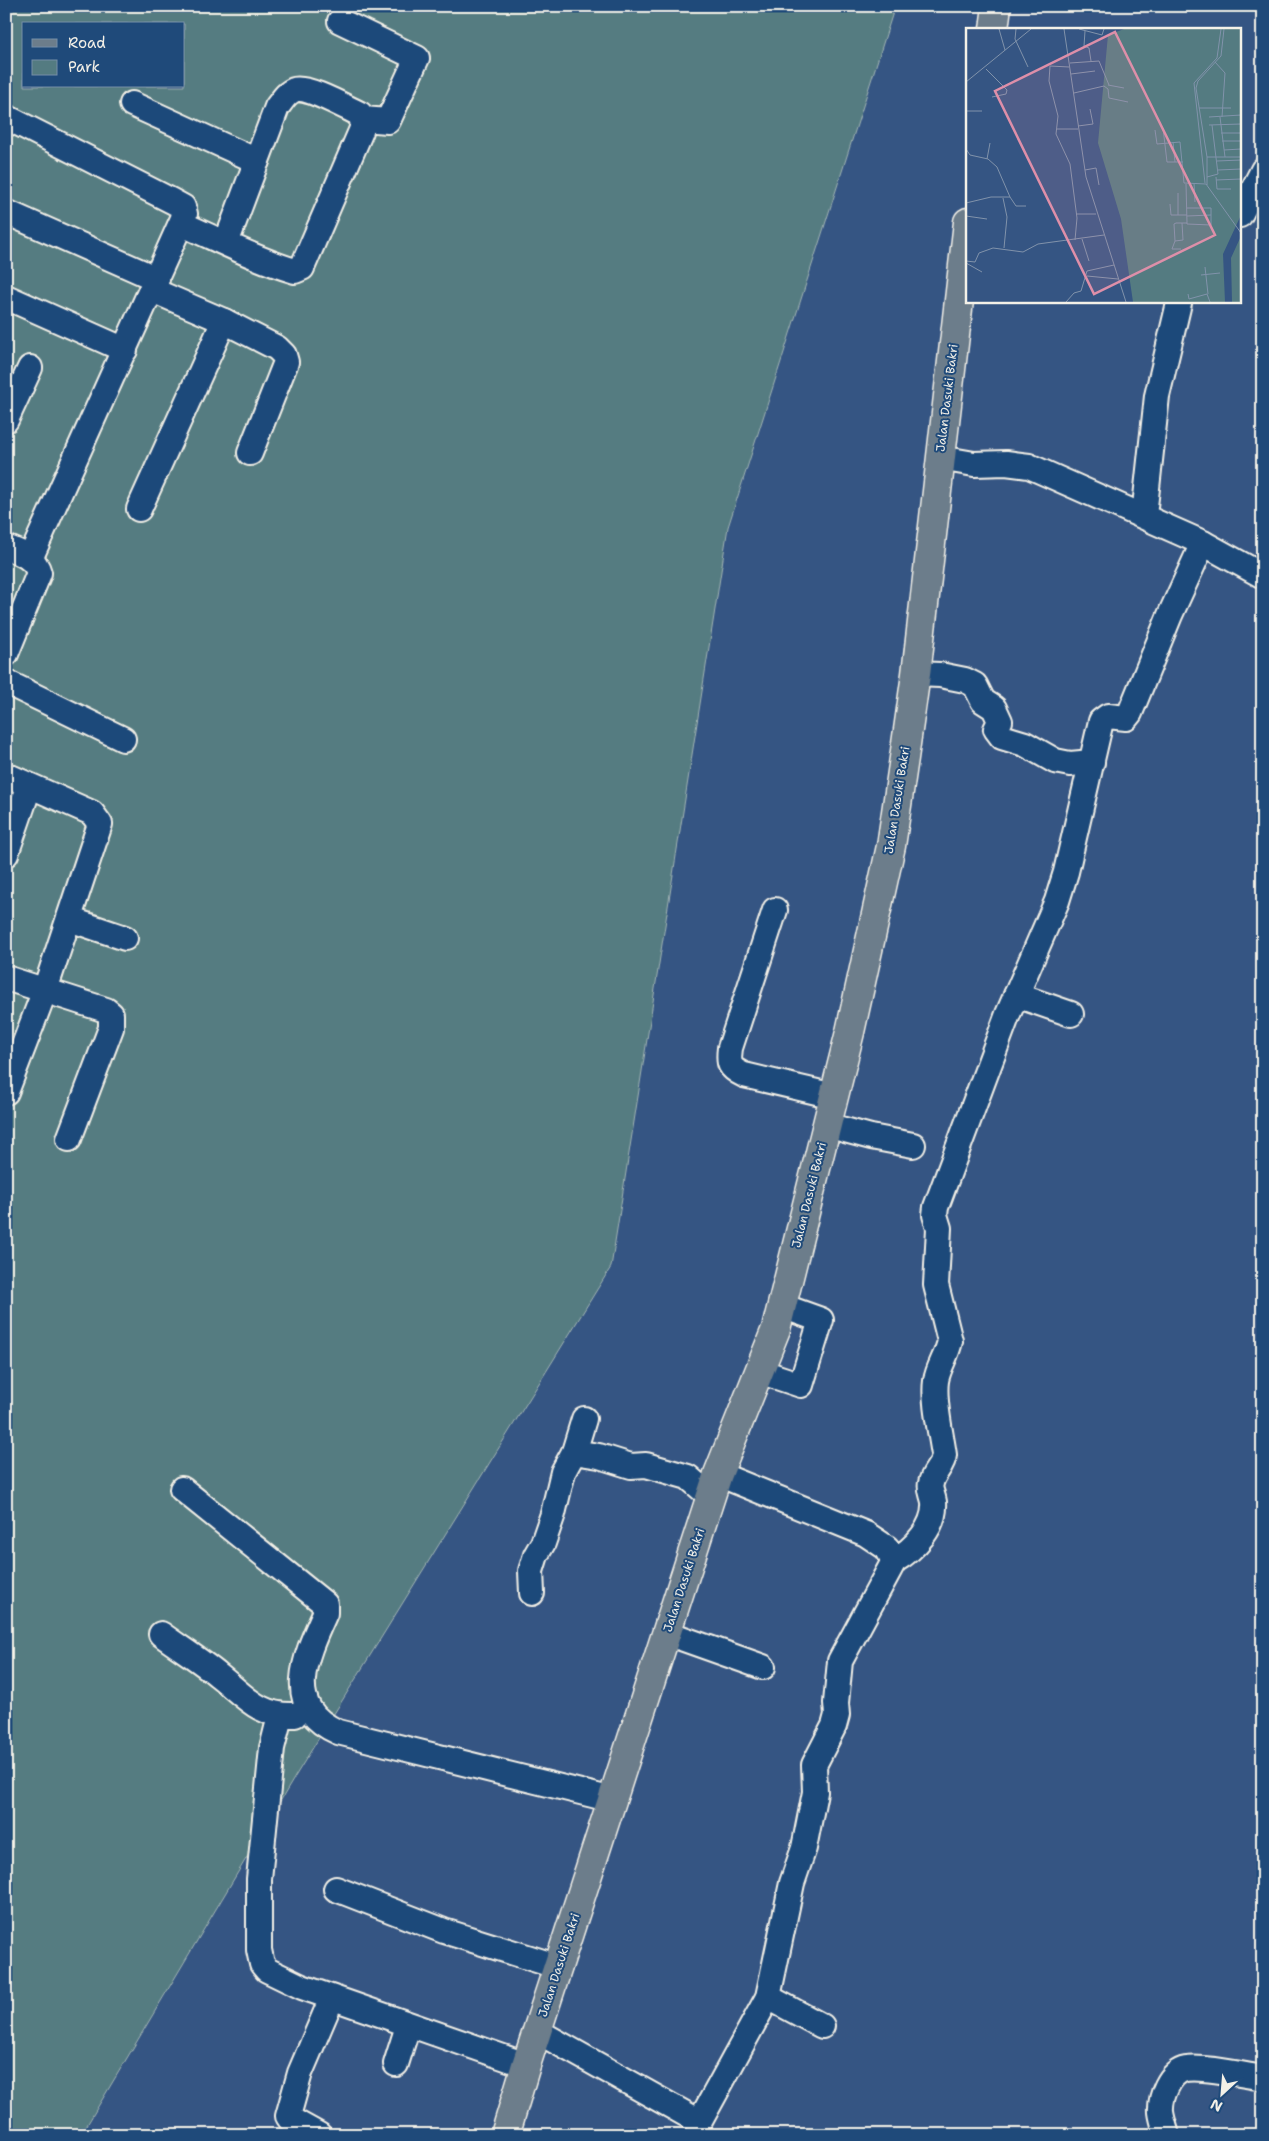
<svg xmlns="http://www.w3.org/2000/svg" width="1269" height="2141" font-family="'Shantell Sans',sans-serif">
  <style>
    .green { fill: #547b81; stroke: #a4b6b4; fill-rule: evenodd }
    .lines { fill: none; stroke-linecap: round; stroke-linejoin: round }
    .minor-casing { stroke: #f4f1e8; stroke-width: 28 }
    .major-casing { stroke: #f4f1e8; stroke-width: 31 }
    .minor { stroke: #1f4a7a; stroke-width: 24 }
    .major { stroke: #6c7d8b; stroke-width: 28 }
    .labels { text-anchor: middle; dominant-baseline: central; stroke-width: 4; stroke-linejoin: round; paint-order: stroke }
    .street-label { font-size: 12px; fill: #f4f1e8; stroke: #1f4a7a }
    .inset-road { fill: none; stroke: #8193ab; stroke-width: 1 }
    .view { fill: #de8fa9; fill-opacity: 0.15; stroke: #de8fa9; stroke-width: 2.5 }
    .inset-edge { fill: none; stroke: #f4f1e8; stroke-width: 2.5 }
  </style>
  <rect width="100%" height="100%" fill="#355583"/>
  <filter id="ink" filterUnits="userSpaceOnUse"><feTurbulence type="fractalNoise" baseFrequency=".02" numOctaves="2"/><feDisplacementMap in="SourceGraphic" scale="10" xChannelSelector="R" yChannelSelector="G"/><feConvolveMatrix kernelMatrix="1 2 1 2 8 2 1 2 1" color-interpolation-filters="sRGB"/></filter>
  <g filter="url(#ink)">
    <path class="green" d="M 6,6 L 895,6 L 728,527 L 611,1267 L 296,1775 L 81,2135 L 6,2135 ZM 24,24 L 184,24 L 184,86 L 24,86 Z"/>
    <g class="lines">
      <g class="minor-casing">
        <g id="minor">
          <polyline points="340,21 417,58 388,121 363,119"/>
          <polyline points="132,104 257,161"/>
          <polyline points="6,117 172,201 183,207 185,214 30,559"/>
          <polyline points="6,212 157,279"/>
          <polyline points="1240,215 1263,170"/>
          <path d="M 182,224 C 219,240 257,260 295,271 L 302,268 L 361,131 L 363,124 L 360,114 C 347,108 306,85 294,90 C 286,93 282,101 277,107 L 226,243"/>
          <polyline points="152,290 224,321 277,348 284,355 286,362 250,453"/>
          <polyline points="6,297 125,350"/>
          <polyline points="6,420 30,368"/>
          <polyline points="940,458 974,464 1006,463 1029,466 1203,543 1263,576"/>
          <polyline points="139,509 224,321"/>
          <polyline points="1144,516 1157,396 1179,303"/>
          <path d="M 6,547 C 20,553 35,557 39,573 L 6,654"/>
          <polyline points="916,674 940,675 965,680 975,685 983,701 994,708 1000,721 996,729 1002,737 1025,744 1055,761 1070,764 1092,762"/>
          <polyline points="6,682 123,739"/>
          <polyline points="6,775 92,813 100,824 45,990 6,1092"/>
          <polyline points="6,854 29,787"/>
          <path d="M 775,910 L 730,1048 C 728,1064 729,1068 744,1075 L 834,1096"/>
          <polyline points="69,919 125,938"/>
          <polyline points="6,978 106,1010 111,1014 111,1028 69,1139"/>
          <polyline points="1016,995 1071,1014"/>
          <polyline points="826,1125 871,1137 913,1145"/>
          <polyline points="759,1371 801,1385 821,1320 782,1306"/>
          <polyline points="574,1452 584,1419"/>
          <polyline points="718,1474 866,1534 887,1548 894,1561"/>
          <path d="M 182,1489 L 325,1604 L 325,1613 C 306,1655 281,1707 338,1732 L 613,1800"/>
          <polyline points="532,1593 531,1571 536,1555 543,1543 553,1514 563,1472 574,1452 599,1456 631,1466 646,1465 688,1477 711,1497"/>
          <polyline points="667,1633 763,1667"/>
          <path d="M 161,1634 C 180,1648 200,1660 218,1675 C 244,1695 258,1717 295,1715"/>
          <polyline points="280,1716 272,1748 259,1879 259,1950 262,1964 267,1970 302,1987 526,2065"/>
          <polyline points="336,1889 444,1931 559,1967"/>
          <polyline points="768,1997 822,2026"/>
          <path d="M 537,2031 L 698,2121 L 700,2121 L 768,1997 L 792,1883 L 804,1848 L 815,1792 L 814,1765 L 834,1726 L 837,1715 L 836,1703 L 840,1661 L 894,1561 C 914,1549 936,1527 934,1502 C 933,1495 929,1489 931,1483 C 933,1472 943,1466 944,1455 C 941,1433 933,1402 936,1381 C 938,1367 947,1356 950,1341 L 936,1285 L 939,1228 L 935,1215 L 936,1207 L 1008,1014 L 1057,901 L 1066,872 L 1101,721 L 1108,716 L 1126,718 L 1130,713 L 1170,615 L 1203,543"/>
          <polyline points="396,2064 408,2026"/>
          <polyline points="319,2135 290,2119 288,2116 300,2073 332,1998"/>
          <path d="M 1167,2135 C 1165,2128 1162,2120 1161,2112 C 1160,2098 1169,2072 1186,2069 C 1203,2066 1244,2075 1263,2078"/>
        </g>
      </g>
      <g class="major-casing">
        <g id="major">
          <polyline points="994,29 997,6"/>
          <polyline points="505,2135 526,2065 718,1474 776,1329 850,1032 891,846 904,758 916,674 968,222"/>
        </g>
      </g>
      <use href="#minor" class="minor"/>
      <use href="#major" class="major"/>
    </g>
  </g>
  <g class="labels">
    <g class="street-label">
      <text transform="translate(947 398) rotate(-83)">Jalan Dasuki Bakri</text>
      <text transform="translate(897 800) rotate(-81)">Jalan Dasuki Bakri</text>
      <text transform="translate(809 1195) rotate(-76)">Jalan Dasuki Bakri</text>
      <text transform="translate(684 1580) rotate(-72)">Jalan Dasuki Bakri</text>
      <text transform="translate(559 1965) rotate(-72)">Jalan Dasuki Bakri</text>
    </g>
  </g>
  <g transform="translate(966 28)">
    <rect width="275" height="275" fill="#355583"/>
    <path d="M 158,1 L 275,1 L 275,187 L 257,226 L 259,274 L 167,274 L 155,191 L 132,115 L 142,7 ZM 275,208 L 275,274 L 266,274 L 265,230 Z" fill="#547b81"/>
    <path class="inset-road" d="M 33,1 L 39,22M 50,1 L 49,11 L 62,39M 98,1 L 120,149 L 160,274M 113,1 L 136,7 L 138,1M 258,1 L 255,28 L 232,53 L 230,60 L 241,129 L 275,129M 119,3 L 118,18 L 123,20 L 125,33M 249,34 L 259,45 L 256,89M 104,35 L 133,33 L 143,57M 103,39 L 84,38 L 83,53 L 92,88 L 90,106 L 104,136 L 111,190 L 109,212M 20,41 L 41,62 L 40,66 L 26,69M 105,46 L 129,43M 0,54 L 65,1M 142,57 L 158,60M 108,65 L 138,58 L 142,61 L 143,70 L 162,74M 233,80 L 265,80M 0,83 L 16,83M 243,89 L 275,87M 254,89 L 259,129M 243,97 L 275,96M 112,98 L 127,96 L 124,81M 197,100 L 201,134 L 217,134M 91,101 L 112,101M 189,102 L 191,116 L 214,114 L 218,155 L 240,156 L 275,205M 255,105 L 275,105M 256,113 L 275,113M 207,114 L 209,134M 0,121 L 4,127 L 22,131 L 31,139 L 44,169 L 25,169 L 0,175M 258,122 L 275,121M 21,131 L 24,115M 251,133 L 275,132M 119,142 L 130,140 L 133,157M 252,142 L 275,141M 241,149 L 252,146 L 246,97M 250,149 L 251,161 L 265,161M 250,152 L 275,151M 228,155 L 229,174M 239,155 L 228,55 L 251,30 L 255,1M 220,156 L 221,195 L 221,196 L 245,197 L 245,180 L 221,180M 241,157 L 241,129M 212,165 L 212,187M 44,169 L 50,178 L 60,178M 37,170 L 41,189 L 38,220M 204,176 L 205,187 L 221,187M 110,186 L 130,186M 0,188 L 21,191M 221,188 L 245,187M 216,195 L 217,212 L 209,213 L 208,196 L 210,195 L 221,195M 116,211 L 123,233M 209,213 L 206,221 L 215,221M 0,233 L 9,234 L 13,225 L 27,220 L 57,224 L 72,216 L 138,207M 0,235 L 16,244M 239,239 L 242,266M 235,247 L 254,245M 121,248 L 152,251M 222,266 L 223,271 L 241,266 L 244,274M 100,274 L 108,265 L 115,263 L 121,243 L 148,237"/>
    <path class="view" d="M 149,4 L 249,207 L 128,266 L 29,63 Z"/>
    <rect width="275" height="275" class="inset-edge"/>
  </g>
  <rect width="1269" height="2141" fill="none" stroke="#1f4a7a" stroke-width="25"/>
  <rect x="12" y="12" width="1244" height="2116" fill="none" stroke="#f4f1e8" stroke-width="2" filter="url(#ink)"/>
  <rect x="22" y="22" width="162" height="65" fill="#1f4a7a" stroke="#748da6"/>
  <rect x="32" y="39" width="25" height="8" fill="#6c7d8b" stroke="#748da6"/>
  <text x="68" y="48" font-size="15" fill="#f4f1e8">Road</text>
  <rect x="32" y="60" width="25" height="15" fill="#547b81" stroke="#748da6"/>
  <text x="68" y="72" font-size="15" fill="#f4f1e8">Park</text>
  <g transform="translate(1222 2094) rotate(206)" stroke="#1f4a7a" stroke-width="4" paint-order="stroke">
  <path d="M0-4L9 19L0 12L-9 19Z" fill="#f4f1e8"/>
  <text y="-8" font-size="14" font-weight="bold" text-anchor="middle" fill="#f4f1e8">N</text>
  </g>
</svg>
